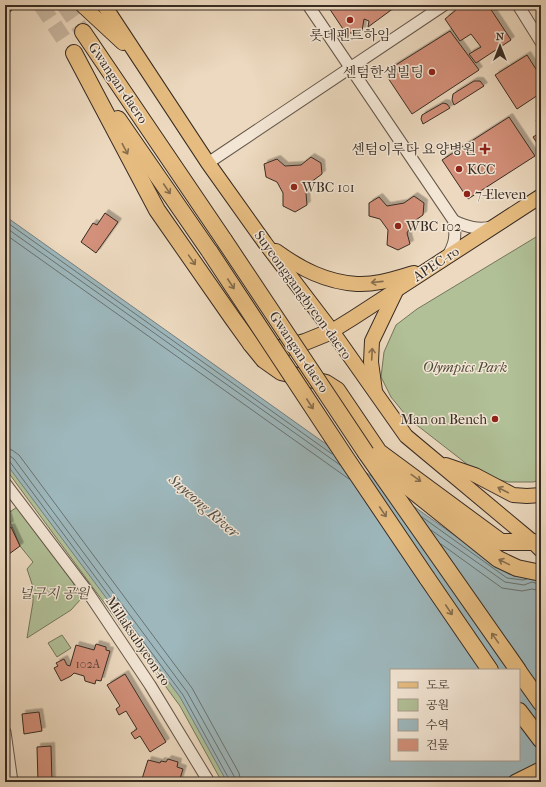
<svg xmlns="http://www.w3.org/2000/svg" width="546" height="787" font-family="'IM FELL French Canon','Noto Serif KR',serif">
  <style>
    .green { fill: #b1c097; stroke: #74765d }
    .water { fill: #9db7bc; stroke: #757f7f; fill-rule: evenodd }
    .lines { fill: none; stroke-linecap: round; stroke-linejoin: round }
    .shore { stroke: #6a7270; stroke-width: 1 }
    .building { fill: #d3907a; stroke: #382c23; filter: url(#shadow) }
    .highway-tunnel { stroke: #c8b6a0; stroke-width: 16; stroke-dasharray: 16 8; stroke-linecap: butt }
    .minor-casing { stroke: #65574a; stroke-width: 13 }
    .major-casing { stroke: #382c23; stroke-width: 16 }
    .highway-casing { stroke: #382c23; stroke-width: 18 }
    .minor { stroke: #f3e6d5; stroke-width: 11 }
    .major { stroke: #e6bc80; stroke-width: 14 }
    .highway { stroke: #e6bc80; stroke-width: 16 }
    .highway-bridge-casing { stroke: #382c23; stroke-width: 18; stroke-linecap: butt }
    .highway-bridge { stroke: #e6bc80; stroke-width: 16 }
    .oneway { stroke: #866d4d }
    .poi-dot { fill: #8f2418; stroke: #f3e6d5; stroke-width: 1.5 }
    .labels { text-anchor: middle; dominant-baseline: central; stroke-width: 3; stroke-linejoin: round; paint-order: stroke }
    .number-label { font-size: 12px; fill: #5f4539 }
    .poi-label { font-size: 14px; fill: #382c23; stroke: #f3e6d5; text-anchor: start }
    .street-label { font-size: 14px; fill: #382c23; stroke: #f3e6d5 }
    .park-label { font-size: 14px; font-style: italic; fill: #504a3a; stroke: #f3e6d5 }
    .water-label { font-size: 15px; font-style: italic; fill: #514f49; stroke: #f3e6d5 }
  </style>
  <defs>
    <filter id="shadow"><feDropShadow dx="3.5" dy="-3.5" stdDeviation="0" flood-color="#0004"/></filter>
  </defs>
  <rect width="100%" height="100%" fill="#ecd9bf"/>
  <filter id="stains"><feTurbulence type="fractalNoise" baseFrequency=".005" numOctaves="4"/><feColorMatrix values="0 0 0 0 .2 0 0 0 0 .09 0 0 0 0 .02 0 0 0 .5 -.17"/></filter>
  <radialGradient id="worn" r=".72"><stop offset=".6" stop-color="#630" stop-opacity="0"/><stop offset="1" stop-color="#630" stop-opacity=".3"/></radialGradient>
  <g class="green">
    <polygon points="541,234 541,480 533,482 508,482 481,475 409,419 391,397 381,377 384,352 396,325 417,309"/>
    <polygon points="5,442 244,782 222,782 180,706 5,468"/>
    <polygon points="17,507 73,582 80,600 71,610 27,638 33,602 33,587 27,569 33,562 20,546 7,514"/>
    <polygon points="62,635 71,648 57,657 48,643"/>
  </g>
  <path class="water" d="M 5,216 L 509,574 L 541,577 L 541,782 L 227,782 L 180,697 L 5,462 ZM 391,670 L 519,670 L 519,760 L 391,760 Z"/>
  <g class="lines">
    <g class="shore">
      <polyline points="5,221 332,454"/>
      <polyline points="5,227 340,465"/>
      <polyline points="5,234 349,479"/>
      <polyline points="5,449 12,450 19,455 192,688 239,773 241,782"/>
      <polyline points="5,455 10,456 14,459 187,692 234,776 235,782"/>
      <polyline points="5,460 10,462 183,695 229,779 230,782"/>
      <polyline points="422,517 507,578 523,580 527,579"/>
      <polyline points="431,530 505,582 524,585 532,582 541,585"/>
      <polyline points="441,544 502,588 522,591 532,589 541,591"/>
    </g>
  </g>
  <g class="building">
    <polygon points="327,5 398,5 368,27 369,21 364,19 362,31 357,29 356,34 345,32"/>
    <polygon points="462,5 488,5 511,40 476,63 469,54 481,47 471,34 460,41 445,19"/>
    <polygon points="535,5 541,5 541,14"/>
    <polygon points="450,31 479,70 412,114 388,78 387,73 391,68"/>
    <polygon points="527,55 541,77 541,93 517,109 495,75"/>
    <polygon points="474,81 480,81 484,86 454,105 452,100 453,94"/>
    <polygon points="443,103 447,104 450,108 423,124 421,119 422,115"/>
    <polygon points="509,117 535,156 468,199 442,160"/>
    <polygon points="541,117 541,128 536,120"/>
    <polygon points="541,132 541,149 533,137"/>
    <polygon points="311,157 321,163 322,174 311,182 306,193 307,205 295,212 283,206 283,193 277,182 266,177 264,164 277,159 285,166 301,165"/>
    <polygon points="414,196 424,203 423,215 413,222 407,233 410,244 398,250 387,245 388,230 380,219 369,216 369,203 379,197 387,206 404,203"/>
    <polygon points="105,213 118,222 96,253 81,242 93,223 97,225"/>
    <polygon points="5,507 10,525 5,527"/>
    <polygon points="11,527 20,546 5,557 5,529"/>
    <polygon points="96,644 106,647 106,650 110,651 101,681 96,680 95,684 85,681 84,676 74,673 71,676 61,681 54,668 58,666 56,663 64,659 67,665 70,666 76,645 94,650"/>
    <polygon points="125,674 166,742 150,752 140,736 135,739 131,733 137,729 126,711 119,715 116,709 120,706 107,685"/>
    <polygon points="39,712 42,731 24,734 22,714"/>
    <polygon points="51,746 52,782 38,782 37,747"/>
    <polygon points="168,759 178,762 177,767 183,769 179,782 141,782 148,760 160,763 161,761 166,762"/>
  </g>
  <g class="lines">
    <g class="highway-tunnel">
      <polyline points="41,5 65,41"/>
      <polyline points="64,5 83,32"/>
    </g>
    <g class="minor-casing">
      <g id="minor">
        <path d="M 308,5 L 454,221 C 456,237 455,244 447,257"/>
        <polyline points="518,5 541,42"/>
        <polyline points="208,163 444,5"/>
        <path d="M 454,221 C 467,227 478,230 492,227"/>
        <polyline points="5,483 87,591 150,685 209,782"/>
        <polyline points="5,732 12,782"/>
      </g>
    </g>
    <g class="major-casing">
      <g id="major">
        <polyline points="82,5 123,43"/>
        <polyline points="104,5 208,163 265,243 332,331 406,436 533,542 541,550"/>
        <polyline points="5,6 6,5"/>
        <path d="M 276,251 C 301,269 326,282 357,284 C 377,285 396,278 414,273"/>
        <polyline points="332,331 353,318 541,196"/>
        <polyline points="375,391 371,362 372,341 396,291"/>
        <polyline points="446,465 475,475 513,495 527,496 541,495"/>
        <polyline points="515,782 541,769"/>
      </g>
    </g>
    <g class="highway-casing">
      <g id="highway">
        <polyline points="83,32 224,240"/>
        <polyline points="74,53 157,210 233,319 251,344 267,348 283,348 305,342 332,331"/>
        <polyline points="118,119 210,252"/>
        <polyline points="251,344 264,360 281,372 326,383 337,390 379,452 501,542 533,542"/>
        <polyline points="366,453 518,670"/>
        <polyline points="383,467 498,559 517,568 541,573"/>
        <polyline points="427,578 490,670"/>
        <polyline points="519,672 541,703"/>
        <polyline points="519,711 541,740"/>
      </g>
    </g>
    <use href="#minor" class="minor"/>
    <use href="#major" class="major"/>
    <use href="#highway" class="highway"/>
    <g class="highway-bridge-casing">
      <g id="highway-bridge">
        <polyline points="224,240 366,453"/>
        <polyline points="210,252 346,458 427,578"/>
      </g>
    </g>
    <use href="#highway-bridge" class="highway-bridge"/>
  </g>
  <defs><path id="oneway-shaft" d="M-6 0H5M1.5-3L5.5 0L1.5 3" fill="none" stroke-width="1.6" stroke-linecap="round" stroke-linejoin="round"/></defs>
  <g class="oneway">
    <use href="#oneway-shaft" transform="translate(125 149) rotate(62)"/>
    <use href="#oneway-shaft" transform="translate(167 189) rotate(56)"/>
    <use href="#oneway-shaft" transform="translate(192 260) rotate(55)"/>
    <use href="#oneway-shaft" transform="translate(377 282) rotate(174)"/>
    <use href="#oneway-shaft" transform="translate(231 284) rotate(57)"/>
    <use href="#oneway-shaft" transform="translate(372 354) rotate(-87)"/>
    <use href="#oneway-shaft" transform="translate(310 404) rotate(57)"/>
    <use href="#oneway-shaft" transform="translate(416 478) rotate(36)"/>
    <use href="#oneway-shaft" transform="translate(503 490) rotate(-153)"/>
    <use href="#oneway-shaft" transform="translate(383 512) rotate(56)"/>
    <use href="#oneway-shaft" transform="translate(504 562) rotate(-154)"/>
    <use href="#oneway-shaft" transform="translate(449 610) rotate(56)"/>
    <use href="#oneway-shaft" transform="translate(495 638) rotate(-125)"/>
  </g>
  <g class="poi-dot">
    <circle cx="350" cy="20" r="4"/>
    <circle cx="432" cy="72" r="4"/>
    <path d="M483 143h4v4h4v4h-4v4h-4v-4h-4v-4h4z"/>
    <circle cx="459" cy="169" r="4"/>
    <circle cx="294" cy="187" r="4"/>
    <circle cx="467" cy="194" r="4"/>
    <circle cx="398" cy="226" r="4"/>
    <circle cx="495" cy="419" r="4"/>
  </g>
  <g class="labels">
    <g class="number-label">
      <text x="88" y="664">102A</text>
    </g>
    <g class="poi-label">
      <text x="350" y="35" text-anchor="middle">롯데펜트하임</text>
      <text x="424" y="72" text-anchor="end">센텀한샘빌딩</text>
      <text x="476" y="149" text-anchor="end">센텀이루다 요양병원</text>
      <text x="467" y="169">KCC</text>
      <text x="302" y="187">WBC 101</text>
      <text x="475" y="194">7-Eleven</text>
      <text x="406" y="226">WBC 102</text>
      <text x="487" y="419" text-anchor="end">Man on Bench</text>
    </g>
    <g class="street-label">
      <text transform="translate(118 83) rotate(56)">Gwangan-daero</text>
      <text transform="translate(436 264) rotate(-33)">APEC-ro</text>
      <text transform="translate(303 295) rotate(54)">Suyeonggangbyeon-daero</text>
      <text transform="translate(299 352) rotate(56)">Gwangan-daero</text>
      <text transform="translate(138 641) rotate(56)">Millaksubyeon-ro</text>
    </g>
    <g class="park-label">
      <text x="465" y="367">Olympics Park</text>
      <text x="54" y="593">널구지 공원</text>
    </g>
    <g class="water-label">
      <text transform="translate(204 506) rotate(41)">Suyeong River</text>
    </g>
  </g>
  <rect width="546" height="787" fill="none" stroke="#ecd9bf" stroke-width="20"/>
  <rect x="6" y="6" width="534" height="775" fill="none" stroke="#382c23" stroke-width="2"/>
  <rect x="10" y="10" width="526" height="767" fill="none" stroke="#382c23"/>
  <rect x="390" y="669" width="130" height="92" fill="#f3e6d5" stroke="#a89c8e"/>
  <rect x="398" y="682" width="20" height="6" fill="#e6bc80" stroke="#a89c8e"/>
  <text x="426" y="689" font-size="12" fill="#382c23">도로</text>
  <rect x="398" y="699" width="20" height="12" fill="#b1c097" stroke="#a89c8e"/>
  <text x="426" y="709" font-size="12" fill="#382c23">공원</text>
  <rect x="398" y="719" width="20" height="12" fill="#9db7bc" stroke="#a89c8e"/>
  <text x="426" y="729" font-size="12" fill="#382c23">수역</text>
  <rect x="398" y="739" width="20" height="12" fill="#d3907a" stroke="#a89c8e"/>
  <text x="426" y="749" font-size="12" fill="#382c23">건물</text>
  <g transform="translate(500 46)" stroke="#f3e6d5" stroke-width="3" paint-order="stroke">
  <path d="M0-3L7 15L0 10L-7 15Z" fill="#382c23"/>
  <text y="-6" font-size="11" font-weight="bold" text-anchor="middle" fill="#382c23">N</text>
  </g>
  <rect width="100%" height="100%" filter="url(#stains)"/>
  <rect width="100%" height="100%" fill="url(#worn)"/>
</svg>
